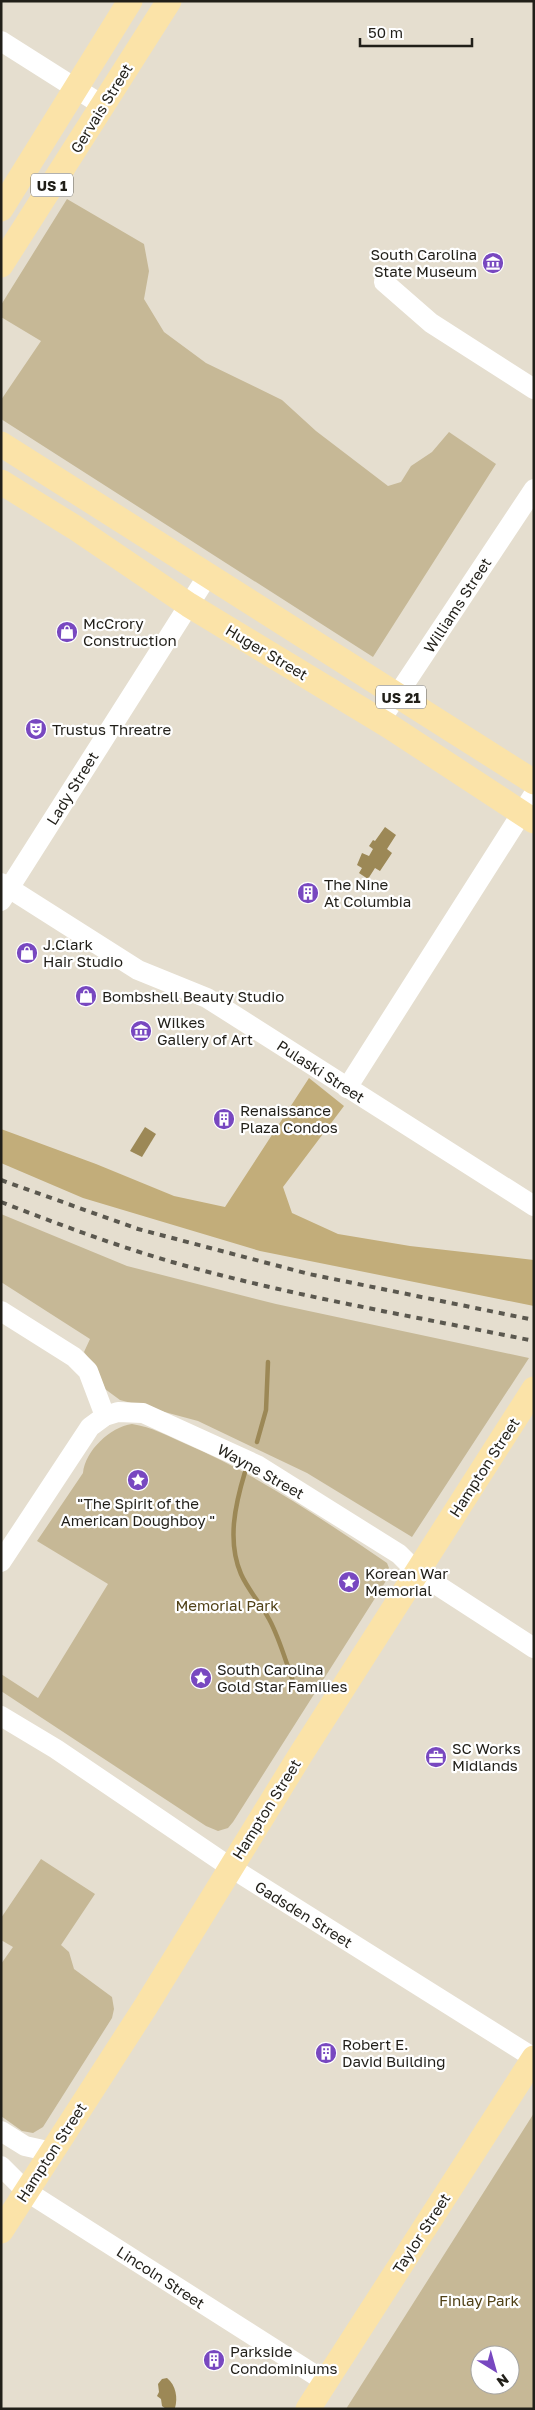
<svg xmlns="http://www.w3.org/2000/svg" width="535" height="2410" font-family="'Golos Text',sans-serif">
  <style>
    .green { fill: #c6b896; fill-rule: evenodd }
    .forest { fill: #c2ad7a }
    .water { fill: #9c8856 }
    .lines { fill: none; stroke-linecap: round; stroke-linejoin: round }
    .stream { stroke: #9c8856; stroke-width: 4.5 }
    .minor { stroke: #fff; stroke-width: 20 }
    .major { stroke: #fbe3a8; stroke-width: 25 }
    .rail { stroke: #5b584f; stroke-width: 4; stroke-dasharray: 6 6; stroke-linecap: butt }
    .labels { text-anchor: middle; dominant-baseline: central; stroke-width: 4.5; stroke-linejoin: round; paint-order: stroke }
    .shield { fill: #fff; stroke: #64625e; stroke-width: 1 }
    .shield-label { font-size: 14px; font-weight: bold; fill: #211f19 }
    .street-label { font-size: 15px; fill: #211f19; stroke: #fff }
    .poi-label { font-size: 15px; fill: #211f19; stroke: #fff; text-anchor: start }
    .park-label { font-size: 15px; fill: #504117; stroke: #fff }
  </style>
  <rect width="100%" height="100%" fill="#e5decf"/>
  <g class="green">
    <polygon points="67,199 144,244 149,271 144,299 164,332 206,363 282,400 316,431 388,486 401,482 411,466 432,452 449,432 496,464 373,657 1,419 1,400 41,341 1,317 1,305"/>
    <polygon points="1,1214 127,1266 276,1304 529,1358 412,1537 307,1473 198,1421 120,1400 105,1389 98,1371 84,1352 90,1339 1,1282"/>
    <path d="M 132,1424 C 152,1427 168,1436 186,1444 C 258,1475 322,1519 387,1563 L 391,1573 L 233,1822 L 228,1828 L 218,1831 L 206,1826 L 1,1691 L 1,1674 L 38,1698 L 108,1584 L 37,1541 L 83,1473 C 85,1451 110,1427 132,1424 Z"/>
    <polygon points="41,1859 95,1894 61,1945 69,1952 74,1969 112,1997 114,2009 112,2018 43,2127 33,2133 22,2131 1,2116 1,1964 13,1947 1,1940 1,1918"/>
    <path d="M 534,2113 L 534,2409 L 346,2409 ZM 480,2355 L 510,2355 L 510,2385 L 480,2385 Z"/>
  </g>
  <polygon class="forest" points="309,1078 344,1106 283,1187 292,1213 338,1234 410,1246 534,1260 534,1306 260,1251 83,1198 1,1163 1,1129 96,1164 174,1196 225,1207"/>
  <g class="water">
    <polygon points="385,827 396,835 387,849 392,853 380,871 375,868 368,879 359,873 362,868 357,865 362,853 369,856 373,849 369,846 373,840 375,841"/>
    <polygon points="145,1127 156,1134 142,1157 130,1151"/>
    <path d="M 167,2378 C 176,2385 178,2398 175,2408 L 166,2409 L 162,2406 L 161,2399 L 157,2396 L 159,2392 L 158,2384 L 162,2379 Z"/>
  </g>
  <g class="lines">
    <g class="stream">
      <polyline points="257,1442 266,1410 268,1362"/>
      <path d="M 245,1472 C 235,1505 227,1541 241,1574 C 248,1590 261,1604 269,1619 C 280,1639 286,1663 294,1684"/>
    </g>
    <g class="minor">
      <polyline points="1,41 102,105"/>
      <polyline points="384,282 431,323 534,389"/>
      <polyline points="380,721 534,489"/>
      <polyline points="1,883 138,970 207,998 534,1206"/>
      <polyline points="1,901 208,575"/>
      <polyline points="347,1088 534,794"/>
      <polyline points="1,1311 74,1357 88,1371 105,1416"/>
      <polyline points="1,1562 90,1427 105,1416 118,1412 143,1413 257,1465 399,1554 417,1572 534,1648"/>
      <polyline points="1,1716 56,1749 230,1867 534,2058"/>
      <polyline points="1,2131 25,2146 52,2152"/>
      <polyline points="1,2166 26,2191 326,2382"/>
    </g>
    <g class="major">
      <polyline points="1,209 130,1"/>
      <polyline points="1,265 169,1"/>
      <polyline points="1,444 534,782"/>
      <polyline points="1,482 74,527 189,605 389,726 534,821"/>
      <polyline points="1,2231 146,2006 301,1754 534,1389"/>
      <polyline points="308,2409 534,2058"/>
    </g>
    <g class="rail">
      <polyline points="1,1180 138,1229 309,1274 534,1320"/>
      <path d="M 1,1202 C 58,1224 114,1245 172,1262 C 291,1296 413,1316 534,1341"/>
    </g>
  </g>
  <defs>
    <g id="museum-disc" transform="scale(1.125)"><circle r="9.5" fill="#7848c0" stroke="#fff"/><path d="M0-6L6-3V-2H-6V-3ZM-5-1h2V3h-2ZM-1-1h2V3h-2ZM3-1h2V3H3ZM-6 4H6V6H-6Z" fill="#fff"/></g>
    <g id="shop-disc" transform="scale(1.125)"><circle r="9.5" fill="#7848c0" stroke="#fff"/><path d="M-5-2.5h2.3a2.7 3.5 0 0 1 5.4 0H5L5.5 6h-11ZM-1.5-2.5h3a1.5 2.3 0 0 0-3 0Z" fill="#fff"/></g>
    <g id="theatre-disc" transform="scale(1.125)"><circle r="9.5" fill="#7848c0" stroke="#fff"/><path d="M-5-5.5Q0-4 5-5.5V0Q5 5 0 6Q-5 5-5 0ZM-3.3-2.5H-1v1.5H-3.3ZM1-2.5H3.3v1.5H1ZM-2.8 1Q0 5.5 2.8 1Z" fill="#fff"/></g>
    <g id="building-disc" transform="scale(1.125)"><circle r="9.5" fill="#7848c0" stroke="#fff"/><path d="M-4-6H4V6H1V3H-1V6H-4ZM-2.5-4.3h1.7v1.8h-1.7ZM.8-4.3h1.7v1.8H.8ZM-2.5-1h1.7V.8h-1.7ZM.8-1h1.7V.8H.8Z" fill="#fff"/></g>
    <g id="sight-disc" transform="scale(1.125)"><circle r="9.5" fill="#7848c0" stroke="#fff"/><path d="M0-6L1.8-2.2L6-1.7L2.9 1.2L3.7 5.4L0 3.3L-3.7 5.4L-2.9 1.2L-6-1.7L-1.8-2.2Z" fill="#fff"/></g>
    <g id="office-disc" transform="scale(1.125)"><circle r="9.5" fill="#7848c0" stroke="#fff"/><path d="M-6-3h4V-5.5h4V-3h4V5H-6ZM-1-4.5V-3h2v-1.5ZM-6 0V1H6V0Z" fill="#fff"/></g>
  </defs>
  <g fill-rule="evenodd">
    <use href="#museum-disc" x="493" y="263"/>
    <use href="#shop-disc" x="67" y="632"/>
    <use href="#theatre-disc" x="36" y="729"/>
    <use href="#building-disc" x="308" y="893"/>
    <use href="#shop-disc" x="27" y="953"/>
    <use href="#shop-disc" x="86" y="996"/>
    <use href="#museum-disc" x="141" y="1031"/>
    <use href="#building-disc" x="224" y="1119"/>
    <use href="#sight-disc" x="138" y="1480"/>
    <use href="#sight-disc" x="349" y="1582"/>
    <use href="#sight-disc" x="201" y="1678"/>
    <use href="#office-disc" x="436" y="1757"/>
    <use href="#building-disc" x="326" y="2053"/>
    <use href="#building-disc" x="214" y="2360"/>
  </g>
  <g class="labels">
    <g class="shield">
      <rect x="31" y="173.5" width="42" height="23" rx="4"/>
      <rect x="376" y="685.5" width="50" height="23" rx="4"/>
    </g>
    <g class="shield-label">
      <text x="52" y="185">US 1</text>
      <text x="401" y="697">US 21</text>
    </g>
    <g class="street-label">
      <text transform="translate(101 108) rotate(-58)">Gervais Street</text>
      <text transform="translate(457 605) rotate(-57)">Williams Street</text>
      <text transform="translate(267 652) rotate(31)">Huger Street</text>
      <text transform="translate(72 788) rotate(-58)">Lady Street</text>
      <text transform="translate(321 1071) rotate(33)">Pulaski Street</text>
      <text transform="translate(484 1467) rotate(-57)">Hampton Street</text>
      <text transform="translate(261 1471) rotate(29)">Wayne Street</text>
      <text transform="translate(266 1809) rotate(-58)">Hampton Street</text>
      <text transform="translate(304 1914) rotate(32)">Gadsden Street</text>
      <text transform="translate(51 2152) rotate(-57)">Hampton Street</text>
      <text transform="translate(421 2233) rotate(-57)">Taylor Street</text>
      <text transform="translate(161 2277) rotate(33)">Lincoln Street</text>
    </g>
    <g class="poi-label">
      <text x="477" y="254" text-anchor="end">South Carolina<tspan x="477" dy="17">State Museum</tspan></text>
      <text x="83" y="623">McCrory<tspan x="83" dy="17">Construction</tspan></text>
      <text x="52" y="729">Trustus Threatre</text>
      <text x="324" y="884">The Nine<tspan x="324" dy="17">At Columbia</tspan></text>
      <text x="43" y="944">J.Clark<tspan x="43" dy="17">Hair Studio</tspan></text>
      <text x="102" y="996">Bombshell Beauty Studio</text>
      <text x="157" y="1022">Wilkes<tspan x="157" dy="17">Gallery of Art</tspan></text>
      <text x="240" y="1110">Renaissance<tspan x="240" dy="17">Plaza Condos</tspan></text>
      <text x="138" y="1503" text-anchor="middle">"The Spirit of the<tspan x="138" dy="17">American Doughboy "</tspan></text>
      <text x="365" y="1573">Korean War<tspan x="365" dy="17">Memorial</tspan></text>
      <text x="217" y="1669">South Carolina<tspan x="217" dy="17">Gold Star Families</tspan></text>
      <text x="452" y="1748">SC Works<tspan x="452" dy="17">Midlands</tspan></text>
      <text x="342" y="2044">Robert E.<tspan x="342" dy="17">David Building</tspan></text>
      <text x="230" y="2351">Parkside<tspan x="230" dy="17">Condominiums</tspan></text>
    </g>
    <g class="park-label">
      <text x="227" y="1605">Memorial Park</text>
      <text x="479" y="2300">Finlay Park</text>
    </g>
  </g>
  <rect width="535" height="2410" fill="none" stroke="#211f19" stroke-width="5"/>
  <g transform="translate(495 2370) rotate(143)"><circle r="24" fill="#ffffff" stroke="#a6a5a3"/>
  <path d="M0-4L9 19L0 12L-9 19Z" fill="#7848c0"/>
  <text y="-8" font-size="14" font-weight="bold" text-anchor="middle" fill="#211f19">N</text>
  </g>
  <path d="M360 38v8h112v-8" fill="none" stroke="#211f19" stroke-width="2.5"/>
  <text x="368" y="38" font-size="15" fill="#211f19" stroke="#ffffff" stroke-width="4" paint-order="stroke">50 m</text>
</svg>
